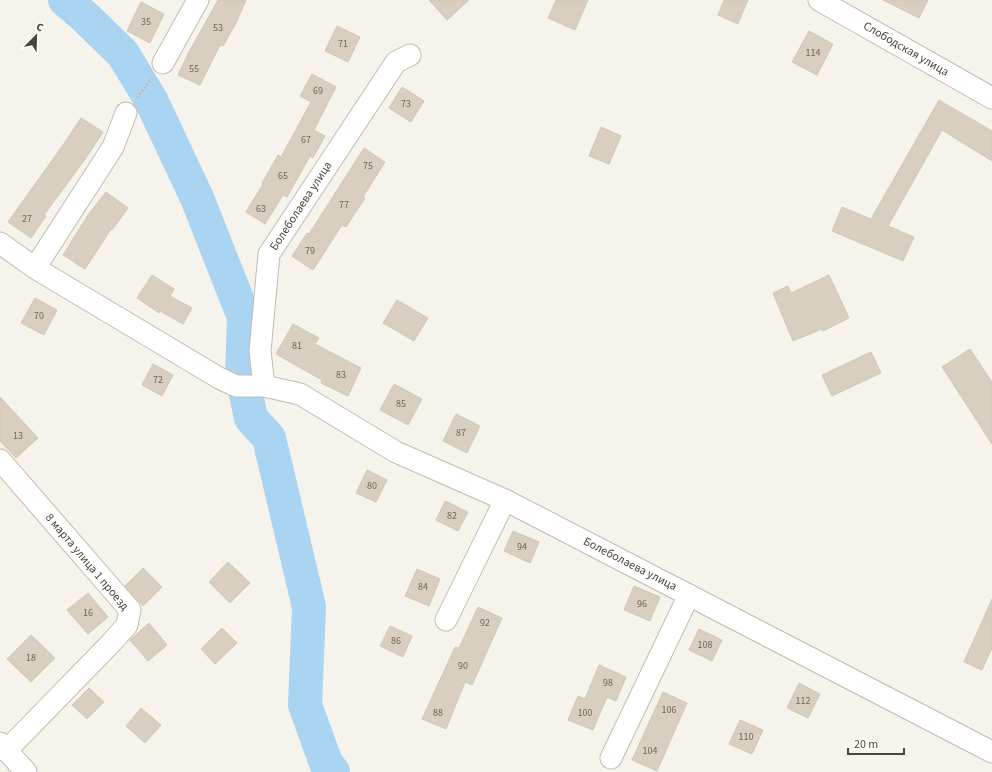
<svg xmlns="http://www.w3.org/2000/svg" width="992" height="772" font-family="'Source Sans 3',sans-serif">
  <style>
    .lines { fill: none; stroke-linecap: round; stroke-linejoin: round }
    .river { stroke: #a9d4f2; stroke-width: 34 }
    .building { fill: #d8cfc1; stroke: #d3c7b4 }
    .minor-casing { stroke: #c2bbae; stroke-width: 23 }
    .path { stroke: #c4b79f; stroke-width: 2.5; stroke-dasharray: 2 2; stroke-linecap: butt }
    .minor { stroke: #fff; stroke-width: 21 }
    .labels { text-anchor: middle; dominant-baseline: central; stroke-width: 4; stroke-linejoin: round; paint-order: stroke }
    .number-label { font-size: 10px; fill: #6e675b }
    .street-label { font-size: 12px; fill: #4b4439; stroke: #fff }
  </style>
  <rect width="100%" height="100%" fill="#f6f3ec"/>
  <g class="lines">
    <polyline class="river" points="65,0 84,16 123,54 151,100 197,198 244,317 242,375 251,418 269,438 309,607 305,705 326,763 333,772"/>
  </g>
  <g class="building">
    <polygon points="218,0 246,0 236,23 223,46 220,45 200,85 178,75 190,50"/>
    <polygon points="429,0 469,0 447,20"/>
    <polygon points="556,0 588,0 575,30 548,18"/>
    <polygon points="724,0 748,0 738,24 718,15"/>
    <polygon points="883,0 928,0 919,18"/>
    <polygon points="141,2 164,14 150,43 127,31"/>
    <polygon points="337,26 360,37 348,62 325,51"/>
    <polygon points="809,31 833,44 817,75 792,62"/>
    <polygon points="312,74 336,87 314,130 325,136 313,158 310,156 287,197 283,195 265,224 246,212 263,184 262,183 278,155 281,157 311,102 300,96"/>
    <polygon points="402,87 424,101 411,122 389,108"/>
    <polygon points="939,100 992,131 992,161 942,130 888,226 914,237 903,261 832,231 842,207 871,219"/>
    <polygon points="81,118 103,132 86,158 44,215 46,216 31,238 8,222 63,145"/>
    <polygon points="601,127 621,136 609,164 589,156"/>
    <polygon points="364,148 385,162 363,197 365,198 346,227 342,225 313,270 292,256 307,233 309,234"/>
    <polygon points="106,192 128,208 112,230 111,229 85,269 63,255 88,215"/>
    <polygon points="152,275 174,289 170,296 192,308 183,324 160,311 159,313 137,298"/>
    <polygon points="829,275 849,318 823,331 822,329 793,341 773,293 788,286 791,293"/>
    <polygon points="35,298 57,310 44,335 21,323"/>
    <polygon points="397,300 428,318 414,341 383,323"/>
    <polygon points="293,324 319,338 315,344 361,368 348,396 321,383 322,380 276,354"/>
    <polygon points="970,349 992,382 992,444 942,367"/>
    <polygon points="871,352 881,373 832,396 822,375"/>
    <polygon points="153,364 173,375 162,396 142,385"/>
    <polygon points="394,384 422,399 408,425 380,410"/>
    <polygon points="0,397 38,438 16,458 0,441"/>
    <polygon points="456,414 480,426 467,453 443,441"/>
    <polygon points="367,470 387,480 376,502 356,493"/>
    <polygon points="445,501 468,512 458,531 436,520"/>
    <polygon points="513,531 539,542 530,563 504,551"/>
    <polygon points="228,562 250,583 230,603 209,582"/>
    <polygon points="143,568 162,587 143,606 125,586"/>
    <polygon points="417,569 440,579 429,606 405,596"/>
    <polygon points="634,586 660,597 650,621 624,610"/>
    <polygon points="88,593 108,617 88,634 67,610"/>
    <polygon points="992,599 992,648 982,670 964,662"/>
    <polygon points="478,607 502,618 472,685 465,682 446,729 422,719 455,647 459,648"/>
    <polygon points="149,623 167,645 148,661 130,640"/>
    <polygon points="390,626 412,636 403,657 380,646"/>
    <polygon points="222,628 237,643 215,664 201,649"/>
    <polygon points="699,629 722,640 712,661 689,650"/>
    <polygon points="31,635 55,658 31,682 7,659"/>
    <polygon points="599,665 626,677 616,701 607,697 593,730 568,720 578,696 585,699"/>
    <polygon points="799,683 820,694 808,718 787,708"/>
    <polygon points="89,688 104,702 87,719 72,705"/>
    <polygon points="663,692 687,703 657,771 632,760"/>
    <polygon points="141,708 161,725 145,743 126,726"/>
    <polygon points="740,720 763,730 752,754 729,744"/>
  </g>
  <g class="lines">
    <g class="minor-casing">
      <g id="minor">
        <polyline points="819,0 992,98"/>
        <polyline points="163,63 198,0"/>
        <polyline points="0,243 35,268 219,378 236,386 264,386 300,394 396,452 505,500 992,752"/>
        <polyline points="35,268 113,147 126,113"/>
        <polyline points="264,386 260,351 269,254 396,62 410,55"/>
        <polyline points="0,460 130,610 127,625 112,642 6,751"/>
        <polyline points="446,620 505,500"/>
        <polyline points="0,743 26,772"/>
        <polyline points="611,758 689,595"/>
      </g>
    </g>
    <polyline class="path" points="137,98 152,78"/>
    <use href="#minor" class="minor"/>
  </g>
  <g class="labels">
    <g class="number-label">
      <text x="146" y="22">35</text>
      <text x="218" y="28">53</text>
      <text x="343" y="44">71</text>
      <text x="813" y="53">114</text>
      <text x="194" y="69">55</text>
      <text x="318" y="91">69</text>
      <text x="406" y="104">73</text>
      <text x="306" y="140">67</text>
      <text x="368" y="166">75</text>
      <text x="283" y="176">65</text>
      <text x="344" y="205">77</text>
      <text x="261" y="209">63</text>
      <text x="27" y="219">27</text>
      <text x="310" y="251">79</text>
      <text x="39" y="316">70</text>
      <text x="297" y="346">81</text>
      <text x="341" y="375">83</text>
      <text x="158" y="380">72</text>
      <text x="401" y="404">85</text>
      <text x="461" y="433">87</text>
      <text x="18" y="436">13</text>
      <text x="372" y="486">80</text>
      <text x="452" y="516">82</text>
      <text x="522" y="547">94</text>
      <text x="423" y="587">84</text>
      <text x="642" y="604">96</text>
      <text x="88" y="613">16</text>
      <text x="485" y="623">92</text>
      <text x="396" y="641">86</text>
      <text x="705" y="645">108</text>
      <text x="31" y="658">18</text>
      <text x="463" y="666">90</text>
      <text x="608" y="683">98</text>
      <text x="803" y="701">112</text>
      <text x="669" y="710">106</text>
      <text x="438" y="713">88</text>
      <text x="585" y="713">100</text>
      <text x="746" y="737">110</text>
      <text x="650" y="751">104</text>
    </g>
    <g class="street-label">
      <text transform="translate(906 49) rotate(30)">Слободская улица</text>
      <text transform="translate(301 206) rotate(-57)">Болеболаева улица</text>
      <text transform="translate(87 562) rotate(50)">8 марта улица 1 проезд</text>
      <text transform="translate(630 564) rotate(27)">Болеболаева улица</text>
    </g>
  </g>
  <g transform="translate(36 36) rotate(23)" stroke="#ffffff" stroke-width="3" paint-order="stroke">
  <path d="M0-3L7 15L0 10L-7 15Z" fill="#4b4439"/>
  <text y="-6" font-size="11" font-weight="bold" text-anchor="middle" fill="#4b4439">С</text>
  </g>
  <path d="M848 748v6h56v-6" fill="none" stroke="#4b4439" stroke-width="2"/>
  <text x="854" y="748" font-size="12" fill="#4b4439" stroke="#ffffff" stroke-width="3" paint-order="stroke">20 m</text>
</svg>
